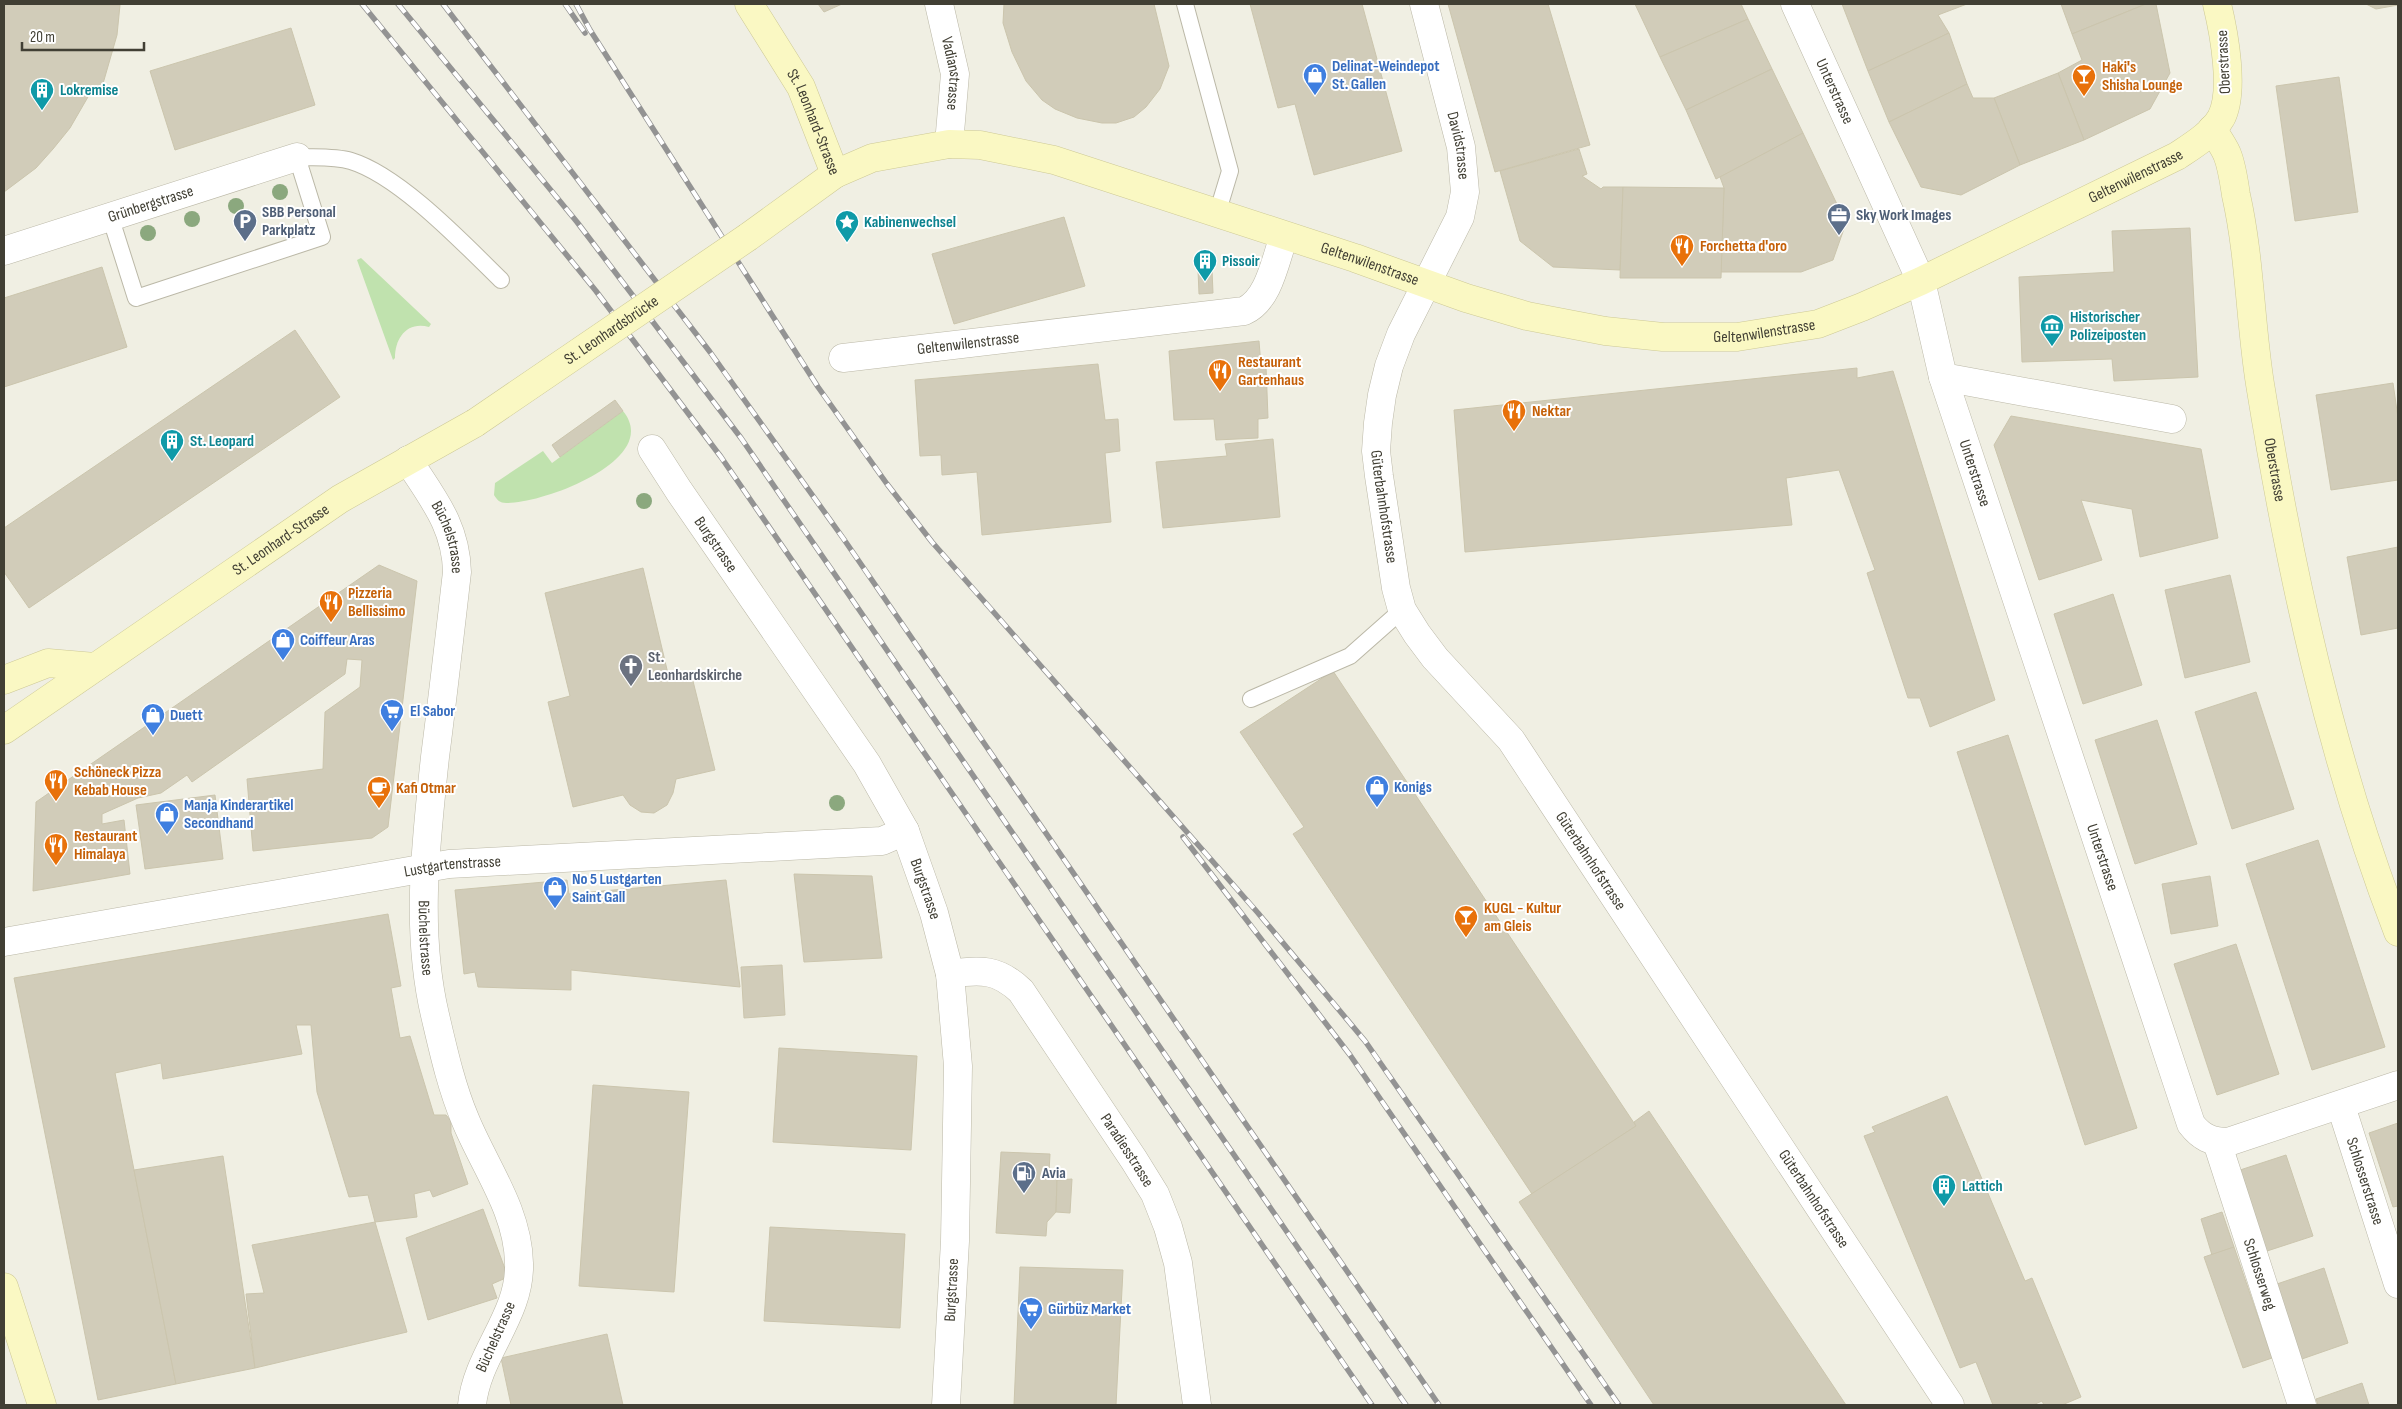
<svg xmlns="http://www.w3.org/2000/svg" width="2402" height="1409" font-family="'Sofia Sans Condensed',sans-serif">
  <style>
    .green { fill: #c0e2ae }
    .building { fill: #d1ccb9; stroke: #cbc5ad }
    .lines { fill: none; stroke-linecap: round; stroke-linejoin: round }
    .lane-casing { stroke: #bbb8a7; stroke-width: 18 }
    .street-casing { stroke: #bbb8a7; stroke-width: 29 }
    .secondary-casing { stroke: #cdc996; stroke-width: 29 }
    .lane { stroke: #fff; stroke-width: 16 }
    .street { stroke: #fff; stroke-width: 28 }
    .secondary { stroke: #faf8c3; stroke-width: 28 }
    .rail-casing { stroke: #939393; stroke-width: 5.5 }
    .rail { stroke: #fff; stroke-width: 4; stroke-dasharray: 11; stroke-linecap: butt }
    .secondary-bridge-casing { stroke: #cdc996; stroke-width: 29; stroke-linecap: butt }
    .secondary-bridge { stroke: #faf8c3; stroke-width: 28 }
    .tree { fill: #8ba87e }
    .labels { text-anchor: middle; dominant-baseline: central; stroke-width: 4; stroke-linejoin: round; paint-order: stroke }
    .street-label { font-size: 16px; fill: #413f34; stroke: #fff }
    .shop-label { font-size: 16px; font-weight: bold; fill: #366cbe; stroke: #fff; text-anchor: start }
    .food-label { font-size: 16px; font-weight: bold; fill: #c56008; stroke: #fff; text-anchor: start }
    .culture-label { font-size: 16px; font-weight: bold; fill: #0d838f; stroke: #fff; text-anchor: start }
    .service-label { font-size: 16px; font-weight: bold; fill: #4e5e75; stroke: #fff; text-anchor: start }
    .worship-label { font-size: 16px; font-weight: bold; fill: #5b616d; stroke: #fff; text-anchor: start }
  </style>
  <rect width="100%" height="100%" fill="#f0efe3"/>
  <g class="green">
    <path d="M 361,258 L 431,324 L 429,327 C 407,321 395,338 395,358 L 393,360 L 357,260 Z"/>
    <path d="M 623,411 C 663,460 542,504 506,503 C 500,503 497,500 494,495 L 495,483 L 543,451 L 552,463 Z"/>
  </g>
  <g class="building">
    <polygon points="4,4 120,5 117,35 100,94 92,90 70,128 53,149 36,168 4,192"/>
    <polygon points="818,4 842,4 824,12"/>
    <polygon points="1004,4 1154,4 1169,66 1160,89 1146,107 1134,117 1116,123 1102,123 1077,118 1055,109 1042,100 1026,81 1012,52 1003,23"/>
    <polygon points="1250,4 1362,4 1402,151 1314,175 1295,104 1278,108"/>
    <polygon points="1448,4 1548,4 1590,145 1495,172"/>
    <polygon points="1635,4 1741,4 1748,19 1660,57"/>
    <polygon points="1842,4 1967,4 1938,15 1949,33 1868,71"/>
    <polygon points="2061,4 2146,4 2072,34"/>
    <polygon points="2146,4 2156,4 2170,73 2150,109 2084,140 2058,73 2082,60 2072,34"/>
    <polygon points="2366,4 2398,4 2398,5 2376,9"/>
    <polygon points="1748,19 1772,69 1686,110 1660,57"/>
    <polygon points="291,28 315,105 175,150 150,71"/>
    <polygon points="1949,33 1967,84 1889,122 1868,71"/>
    <polygon points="1772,69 1803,133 1716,179 1686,110"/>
    <polygon points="2058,73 2084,140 2020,165 1994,98"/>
    <polygon points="2339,77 2358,212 2295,221 2276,86"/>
    <polygon points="1967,84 1973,98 1994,98 2020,165 1961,195 1921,187 1889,122"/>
    <polygon points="1803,133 1846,223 1833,260 1801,272 1721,272 1724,188 1720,177"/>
    <polygon points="1579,149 1587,174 1582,176 1601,189 1603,187 1623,187 1620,270 1553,267 1520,241 1500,171"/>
    <polygon points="1623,187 1724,188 1721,278 1620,278"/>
    <polygon points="1064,217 1085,286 954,324 932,254"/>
    <polygon points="2190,228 2198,377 2114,381 2112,359 2022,362 2019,277 2114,272 2112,231"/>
    <polygon points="102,267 127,347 4,387 4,298"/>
    <polygon points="1198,270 1212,270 1213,293 1199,294"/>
    <polygon points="295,330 340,397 29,608 4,572 4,528"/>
    <polygon points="1259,341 1261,366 1266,366 1268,418 1258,419 1258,438 1216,440 1214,419 1174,420 1169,351"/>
    <polygon points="1098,364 1105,420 1118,419 1120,451 1105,453 1111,522 982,535 977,472 942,475 941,455 920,456 915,380"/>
    <polygon points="1857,368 1857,378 1893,371 1995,700 1930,727 1920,698 1908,698 1867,573 1875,570 1839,470 1786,478 1792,525 1465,552 1454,410"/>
    <polygon points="2393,383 2398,418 2398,480 2331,490 2316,395"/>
    <polygon points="615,400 623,411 560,457 552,445"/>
    <polygon points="2011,416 2201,449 2218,538 2140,557 2132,509 2081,500 2102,560 2039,580 1994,445"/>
    <polygon points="1273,439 1280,517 1163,528 1156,462 1227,456 1225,444"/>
    <polygon points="2398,547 2398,628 2361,635 2347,557"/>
    <polygon points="379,565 417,581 388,827 372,838 253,851 247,779 323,769 325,712 360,687 362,660 347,659 345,674 192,782 187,775 161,793 138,798 102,814 102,824 124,820 130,874 33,891 36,802"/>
    <polygon points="643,568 669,678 691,673 715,770 676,779 673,793 667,805 654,813 641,812 630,805 623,795 573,807 548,702 570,696 545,593"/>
    <polygon points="2230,575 2250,662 2185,678 2165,590"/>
    <polygon points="2113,594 2142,685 2083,704 2054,614"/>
    <polygon points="1333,671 1636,1126 1532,1194 1293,834 1304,827 1240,732"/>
    <polygon points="2256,692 2294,809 2232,829 2195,712"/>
    <polygon points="2157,720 2197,844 2135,864 2095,740"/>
    <polygon points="2008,735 2137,1128 2085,1145 1957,752"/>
    <polygon points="215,795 223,859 145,869 136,805"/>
    <polygon points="2318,840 2385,1047 2312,1070 2246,864"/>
    <polygon points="794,874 872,876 882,958 804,962"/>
    <polygon points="2210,876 2218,926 2171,934 2162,884"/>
    <polygon points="567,880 569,894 726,880 740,987 571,970 571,990 478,987 475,972 464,974 455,890"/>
    <polygon points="388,914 401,986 391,988 400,1038 410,1036 434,1115 446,1115 451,1121 451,1133 468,1184 433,1197 430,1190 414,1194 417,1217 375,1222 368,1195 349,1197 317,1092 311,1025 296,1025 302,1054 163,1079 161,1063 115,1073 176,1384 98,1400 14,978"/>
    <polygon points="2236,944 2279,1074 2217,1095 2174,964"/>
    <polygon points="782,965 785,1015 744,1018 741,967"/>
    <polygon points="779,1048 917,1056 911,1150 773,1142"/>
    <polygon points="593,1085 689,1092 674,1292 579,1286"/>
    <polygon points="1947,1096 2025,1281 2032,1278 2081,1397 2062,1405 2044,1405 2042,1401 2033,1405 1993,1405 1976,1362 1960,1368 1864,1136 1875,1132 1872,1127"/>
    <polygon points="1649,1111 1846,1405 1654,1405 1519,1202 1636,1126 1634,1122"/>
    <polygon points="2398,1123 2398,1206 2393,1207 2369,1133"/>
    <polygon points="1001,1152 1050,1154 1049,1172 1057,1180 1056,1212 1047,1222 1046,1236 996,1233"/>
    <polygon points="2286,1155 2313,1236 2264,1252 2237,1171"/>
    <polygon points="223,1156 255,1368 176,1384 134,1170"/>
    <polygon points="1072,1179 1070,1213 1056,1212 1057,1180"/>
    <polygon points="483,1209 508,1277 492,1284 497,1298 428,1320 406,1238"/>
    <polygon points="2222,1212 2234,1247 2212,1255 2201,1219"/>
    <polygon points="375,1222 407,1332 255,1368 246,1294 264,1293 252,1245"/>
    <polygon points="770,1227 905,1234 900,1328 764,1321"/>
    <polygon points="2234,1247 2272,1358 2243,1368 2204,1257"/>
    <polygon points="1020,1267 1123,1270 1116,1405 1014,1405"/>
    <polygon points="2324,1268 2348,1343 2299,1360 2274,1285"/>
    <polygon points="607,1334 623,1405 511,1405 501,1358"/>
    <polygon points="2362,1383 2369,1405 2318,1405 2316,1399"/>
  </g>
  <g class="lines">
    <g class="lane-casing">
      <g id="lane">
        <polyline points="1185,4 1230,171 1217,214"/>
        <path d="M 110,216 L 136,298 L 322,237 L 297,157 C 314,158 334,156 351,161 C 400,176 464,244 501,280"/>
        <polyline points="1251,699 1350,656 1402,610"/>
      </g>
    </g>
    <g class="street-casing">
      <g id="street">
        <path id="s1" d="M 939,4 L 955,74 L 949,144"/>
        <path id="s2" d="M 1424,4 L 1461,147 L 1465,192 L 1460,217 L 1401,334 L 1389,366 L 1382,395 L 1378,423 L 1376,451 L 1379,476 L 1396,588 L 1402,610 L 1417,634 L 1435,658 L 1511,740 L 1950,1405"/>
        <path id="s3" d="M 1795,4 L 1921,281 L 1943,377 L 2191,1124 C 2201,1137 2211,1142 2228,1142 L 2398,1085"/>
        <path id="s4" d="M 4,251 L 297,157"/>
        <path id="s5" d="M 843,358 L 1244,311 C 1269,300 1275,261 1284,236"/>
        <polyline points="1943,377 2172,419"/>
        <path id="s6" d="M 652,449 L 679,491 L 867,764 L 905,831 L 934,913 L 950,974 L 958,1066 L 955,1241 L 946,1405"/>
        <path id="s7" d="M 408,460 C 432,498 456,525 457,572 C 450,633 443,695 435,757 C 426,842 415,930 435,1015 C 443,1049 451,1086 465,1119 C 484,1166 518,1210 519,1263 C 521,1315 477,1354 472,1405"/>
        <path id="s8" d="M 4,942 L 449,864 L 882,841 L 905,831"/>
        <path id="s9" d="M 950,974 C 980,969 998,969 1021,991 L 1134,1160 L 1155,1194 L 1168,1227 L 1178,1263 L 1197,1405"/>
        <path id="s10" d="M 2341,1106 L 2398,1284"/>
        <path id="s11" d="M 2217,1142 L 2302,1405"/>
      </g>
    </g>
    <g class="secondary-casing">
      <g id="secondary">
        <path id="s12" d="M 749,4 L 801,87 L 835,174"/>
        <path id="s13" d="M 2212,129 C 2217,137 2223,145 2227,154 C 2232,166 2234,182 2236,195 C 2250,257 2250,321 2260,384 C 2290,570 2330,756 2398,932"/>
        <path id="s14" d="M 748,237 L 835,174 L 872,158 L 949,144 L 980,145 L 1054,160 L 1355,258 L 1466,298 L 1527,316 L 1605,331 L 1663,337 L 1737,337 L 1818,324 L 1862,307 L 1921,281 L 2177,156 C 2192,146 2211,135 2221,118 C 2235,92 2224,33 2217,4"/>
        <polyline points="4,680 48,663 95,667"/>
        <path id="s15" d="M 4,730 L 340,499 L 475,423"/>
        <polyline points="4,1287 42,1405"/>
      </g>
    </g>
    <use href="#lane" class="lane"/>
    <use href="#street" class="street"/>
    <use href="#secondary" class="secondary"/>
    <g class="rail-casing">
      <g id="rail">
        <polyline points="362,4 596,291 721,457 1372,1405"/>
        <polyline points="398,4 577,222 741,438 1406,1405"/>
        <polyline points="443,4 710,352 843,538 1439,1405"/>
        <polyline points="565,4 585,33"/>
        <polyline points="576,4 590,30 818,387 887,484 932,542 1258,913 1365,1041 1619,1405"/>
        <polyline points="1183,837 1350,1055 1591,1405"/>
      </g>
    </g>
    <use href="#rail" class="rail"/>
    <g class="secondary-bridge-casing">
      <g id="secondary-bridge">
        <path id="s16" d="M 475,423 L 748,237"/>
      </g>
    </g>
    <use href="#secondary-bridge" class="secondary-bridge"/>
  </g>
  <g class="tree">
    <circle cx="280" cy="192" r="8"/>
    <circle cx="236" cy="206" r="8"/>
    <circle cx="192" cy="219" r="8"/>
    <circle cx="148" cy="233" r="8"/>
    <circle cx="644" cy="501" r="8"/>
    <circle cx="837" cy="803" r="8"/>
  </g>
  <defs>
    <g id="shop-pin" transform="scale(1.25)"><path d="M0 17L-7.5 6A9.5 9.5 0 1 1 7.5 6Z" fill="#3f7fe0" stroke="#fff"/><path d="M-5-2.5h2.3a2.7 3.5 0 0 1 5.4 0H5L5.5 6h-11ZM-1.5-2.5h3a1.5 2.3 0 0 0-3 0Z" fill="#fff"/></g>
    <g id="bar-pin" transform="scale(1.25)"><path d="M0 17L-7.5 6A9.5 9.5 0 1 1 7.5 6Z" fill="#e8710a" stroke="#fff"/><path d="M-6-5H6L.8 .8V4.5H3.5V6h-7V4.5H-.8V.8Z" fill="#fff"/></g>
    <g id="building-pin" transform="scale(1.25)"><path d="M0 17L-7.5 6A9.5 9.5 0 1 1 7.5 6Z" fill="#0f9aa8" stroke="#fff"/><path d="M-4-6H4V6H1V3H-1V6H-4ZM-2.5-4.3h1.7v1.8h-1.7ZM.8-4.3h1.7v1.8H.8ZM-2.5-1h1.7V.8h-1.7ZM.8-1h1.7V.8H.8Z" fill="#fff"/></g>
    <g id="office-pin" transform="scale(1.25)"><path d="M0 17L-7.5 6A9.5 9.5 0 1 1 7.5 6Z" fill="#5c6f8a" stroke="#fff"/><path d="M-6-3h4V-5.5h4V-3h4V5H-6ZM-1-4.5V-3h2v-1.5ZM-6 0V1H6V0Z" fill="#fff"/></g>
    <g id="parking-pin" transform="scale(1.25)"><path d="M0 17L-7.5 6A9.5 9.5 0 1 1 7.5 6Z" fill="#5c6f8a" stroke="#fff"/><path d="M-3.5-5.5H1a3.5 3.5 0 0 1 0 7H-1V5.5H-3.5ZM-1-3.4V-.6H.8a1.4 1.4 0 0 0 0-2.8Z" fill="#fff"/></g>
    <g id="sight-pin" transform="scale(1.25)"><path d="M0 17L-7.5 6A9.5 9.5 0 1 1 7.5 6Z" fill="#0f9aa8" stroke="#fff"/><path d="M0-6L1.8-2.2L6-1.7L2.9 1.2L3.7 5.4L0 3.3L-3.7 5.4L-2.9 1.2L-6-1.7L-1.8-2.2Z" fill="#fff"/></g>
    <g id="restaurant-pin" transform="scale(1.25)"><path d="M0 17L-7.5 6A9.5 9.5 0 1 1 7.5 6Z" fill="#e8710a" stroke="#fff"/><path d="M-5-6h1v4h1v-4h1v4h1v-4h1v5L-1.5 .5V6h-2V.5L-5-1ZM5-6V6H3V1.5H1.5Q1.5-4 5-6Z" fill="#fff"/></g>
    <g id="museum-pin" transform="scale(1.25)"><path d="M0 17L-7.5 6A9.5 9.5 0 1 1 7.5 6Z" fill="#0f9aa8" stroke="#fff"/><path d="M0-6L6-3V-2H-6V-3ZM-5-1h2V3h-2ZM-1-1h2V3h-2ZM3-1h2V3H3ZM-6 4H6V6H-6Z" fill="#fff"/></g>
    <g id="church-pin" transform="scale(1.25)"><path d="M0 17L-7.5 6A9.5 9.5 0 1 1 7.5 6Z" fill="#6b7280" stroke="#fff"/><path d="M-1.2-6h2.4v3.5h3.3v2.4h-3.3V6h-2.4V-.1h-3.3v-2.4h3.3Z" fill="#fff"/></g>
    <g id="supermarket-pin" transform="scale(1.25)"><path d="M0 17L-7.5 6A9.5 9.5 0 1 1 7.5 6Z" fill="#3f7fe0" stroke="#fff"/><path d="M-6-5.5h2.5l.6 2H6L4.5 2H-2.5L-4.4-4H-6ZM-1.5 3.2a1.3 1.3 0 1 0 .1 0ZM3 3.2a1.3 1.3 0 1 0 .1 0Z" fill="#fff"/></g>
    <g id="cafe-pin" transform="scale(1.25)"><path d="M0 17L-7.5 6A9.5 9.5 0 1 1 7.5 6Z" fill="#e8710a" stroke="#fff"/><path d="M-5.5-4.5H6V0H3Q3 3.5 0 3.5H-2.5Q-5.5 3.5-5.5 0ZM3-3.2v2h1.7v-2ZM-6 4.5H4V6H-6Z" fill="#fff"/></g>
    <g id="fuel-pin" transform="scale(1.25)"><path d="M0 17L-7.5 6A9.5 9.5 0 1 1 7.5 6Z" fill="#5c6f8a" stroke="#fff"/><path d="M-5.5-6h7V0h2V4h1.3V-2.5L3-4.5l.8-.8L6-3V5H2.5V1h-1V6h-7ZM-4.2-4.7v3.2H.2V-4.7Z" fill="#fff"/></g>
  </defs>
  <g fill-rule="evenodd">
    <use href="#shop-pin" x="1315" y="75"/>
    <use href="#bar-pin" x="2084" y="76"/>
    <use href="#building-pin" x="42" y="90"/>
    <use href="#office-pin" x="1839" y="215"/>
    <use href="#parking-pin" x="245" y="221"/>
    <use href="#sight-pin" x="847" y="222"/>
    <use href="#restaurant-pin" x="1682" y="246"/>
    <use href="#building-pin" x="1205" y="261"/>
    <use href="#museum-pin" x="2052" y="326"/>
    <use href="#restaurant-pin" x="1220" y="371"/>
    <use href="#restaurant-pin" x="1514" y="411"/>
    <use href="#building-pin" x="172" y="441"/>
    <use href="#restaurant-pin" x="331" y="602"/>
    <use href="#shop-pin" x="283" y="640"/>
    <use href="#church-pin" x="631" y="666"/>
    <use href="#supermarket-pin" x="392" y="711"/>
    <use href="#shop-pin" x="153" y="715"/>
    <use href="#restaurant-pin" x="56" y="781"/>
    <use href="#shop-pin" x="1377" y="787"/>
    <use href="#cafe-pin" x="379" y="788"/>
    <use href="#shop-pin" x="167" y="814"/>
    <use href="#restaurant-pin" x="56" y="845"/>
    <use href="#shop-pin" x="555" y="888"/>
    <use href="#bar-pin" x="1466" y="917"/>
    <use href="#fuel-pin" x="1024" y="1173"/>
    <use href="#building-pin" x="1944" y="1186"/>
    <use href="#supermarket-pin" x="1031" y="1309"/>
  </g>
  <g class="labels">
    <g class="street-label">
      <text transform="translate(2224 62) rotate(-93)">Oberstrasse</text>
      <text stroke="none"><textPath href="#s1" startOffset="71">Vadianstrasse</textPath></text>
      <text stroke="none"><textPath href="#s3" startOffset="96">Unterstrasse</textPath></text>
      <text stroke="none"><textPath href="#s12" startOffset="135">St. Leonhard-Strasse</textPath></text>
      <text stroke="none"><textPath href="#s2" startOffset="146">Davidstrasse</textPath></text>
      <text stroke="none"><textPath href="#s14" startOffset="1475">Geltenwilenstrasse</textPath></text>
      <text stroke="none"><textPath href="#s4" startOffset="154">Grünbergstrasse</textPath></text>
      <text stroke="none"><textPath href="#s14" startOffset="665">Geltenwilenstrasse</textPath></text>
      <text stroke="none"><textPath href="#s16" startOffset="165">St. Leonhardsbrücke</textPath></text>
      <text stroke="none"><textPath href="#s14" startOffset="1070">Geltenwilenstrasse</textPath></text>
      <text stroke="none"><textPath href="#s5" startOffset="126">Geltenwilenstrasse</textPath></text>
      <text stroke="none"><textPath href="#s13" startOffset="349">Oberstrasse</textPath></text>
      <text stroke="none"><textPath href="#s3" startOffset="504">Unterstrasse</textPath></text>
      <text stroke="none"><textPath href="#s2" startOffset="526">Güterbahnhofstrasse</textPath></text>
      <text stroke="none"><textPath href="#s7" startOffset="88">Büchelstrasse</textPath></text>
      <text stroke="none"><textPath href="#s15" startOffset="336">St. Leonhard-Strasse</textPath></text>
      <text stroke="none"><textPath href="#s6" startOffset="115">Burgstrasse</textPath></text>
      <text stroke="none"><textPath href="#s3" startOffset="909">Unterstrasse</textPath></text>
      <text stroke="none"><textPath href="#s2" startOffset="946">Güterbahnhofstrasse</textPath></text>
      <text stroke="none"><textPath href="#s8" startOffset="455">Lustgartenstrasse</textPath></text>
      <text stroke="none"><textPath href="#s6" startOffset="520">Burgstrasse</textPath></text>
      <text stroke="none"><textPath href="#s7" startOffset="492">Büchelstrasse</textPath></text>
      <text stroke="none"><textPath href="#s9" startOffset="268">Paradiesstrasse</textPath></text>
      <text stroke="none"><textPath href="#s10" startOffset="79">Schlosserstrasse</textPath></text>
      <text stroke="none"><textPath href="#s2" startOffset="1351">Güterbahnhofstrasse</textPath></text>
      <text stroke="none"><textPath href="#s11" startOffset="139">Schlosserweg</textPath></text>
      <text transform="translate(952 1290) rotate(-87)">Burgstrasse</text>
      <text transform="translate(496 1337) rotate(-66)">Büchelstrasse</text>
    </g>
    <g class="shop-label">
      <text x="1332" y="66">Delinat-Weindepot<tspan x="1332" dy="18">St. Gallen</tspan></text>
      <text x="300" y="640">Coiffeur Aras</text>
      <text x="410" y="711">El Sabor</text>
      <text x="170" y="715">Duett</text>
      <text x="1394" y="787">Konigs</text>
      <text x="184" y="805">Manja Kinderartikel<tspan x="184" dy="18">Secondhand</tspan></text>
      <text x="572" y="879">No 5 Lustgarten<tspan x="572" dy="18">Saint Gall</tspan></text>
      <text x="1048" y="1309">Gürbüz Market</text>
    </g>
    <g class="food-label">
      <text x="2102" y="67">Haki's<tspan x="2102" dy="18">Shisha Lounge</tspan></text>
      <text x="1700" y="246">Forchetta d'oro</text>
      <text x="1238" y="362">Restaurant<tspan x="1238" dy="18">Gartenhaus</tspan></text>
      <text x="1532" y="411">Nektar</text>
      <text x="348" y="593">Pizzeria<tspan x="348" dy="18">Bellissimo</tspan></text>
      <text x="74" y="772">Schöneck Pizza<tspan x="74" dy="18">Kebab House</tspan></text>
      <text x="396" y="788">Kafi Otmar</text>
      <text x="74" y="836">Restaurant<tspan x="74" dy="18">Himalaya</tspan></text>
      <text x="1484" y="908">KUGL - Kultur<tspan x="1484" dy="18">am Gleis</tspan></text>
    </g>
    <g class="culture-label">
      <text x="60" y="90">Lokremise</text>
      <text x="864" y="222">Kabinenwechsel</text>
      <text x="1222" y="261">Pissoir</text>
      <text x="2070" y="317">Historischer<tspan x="2070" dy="18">Polizeiposten</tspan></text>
      <text x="190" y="441">St. Leopard</text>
      <text x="1962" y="1186">Lattich</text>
    </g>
    <g class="service-label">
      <text x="262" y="212">SBB Personal<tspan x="262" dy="18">Parkplatz</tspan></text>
      <text x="1856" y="215">Sky Work Images</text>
      <text x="1042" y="1173">Avia</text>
    </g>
    <g class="worship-label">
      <text x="648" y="657">St.<tspan x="648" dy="18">Leonhardskirche</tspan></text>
    </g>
  </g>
  <rect width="2402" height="1409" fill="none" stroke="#413f34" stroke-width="10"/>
  <path d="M22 42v8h122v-8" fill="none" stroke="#413f34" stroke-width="2.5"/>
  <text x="30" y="42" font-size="15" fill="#413f34" stroke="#ffffff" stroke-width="4" paint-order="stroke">20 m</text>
</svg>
